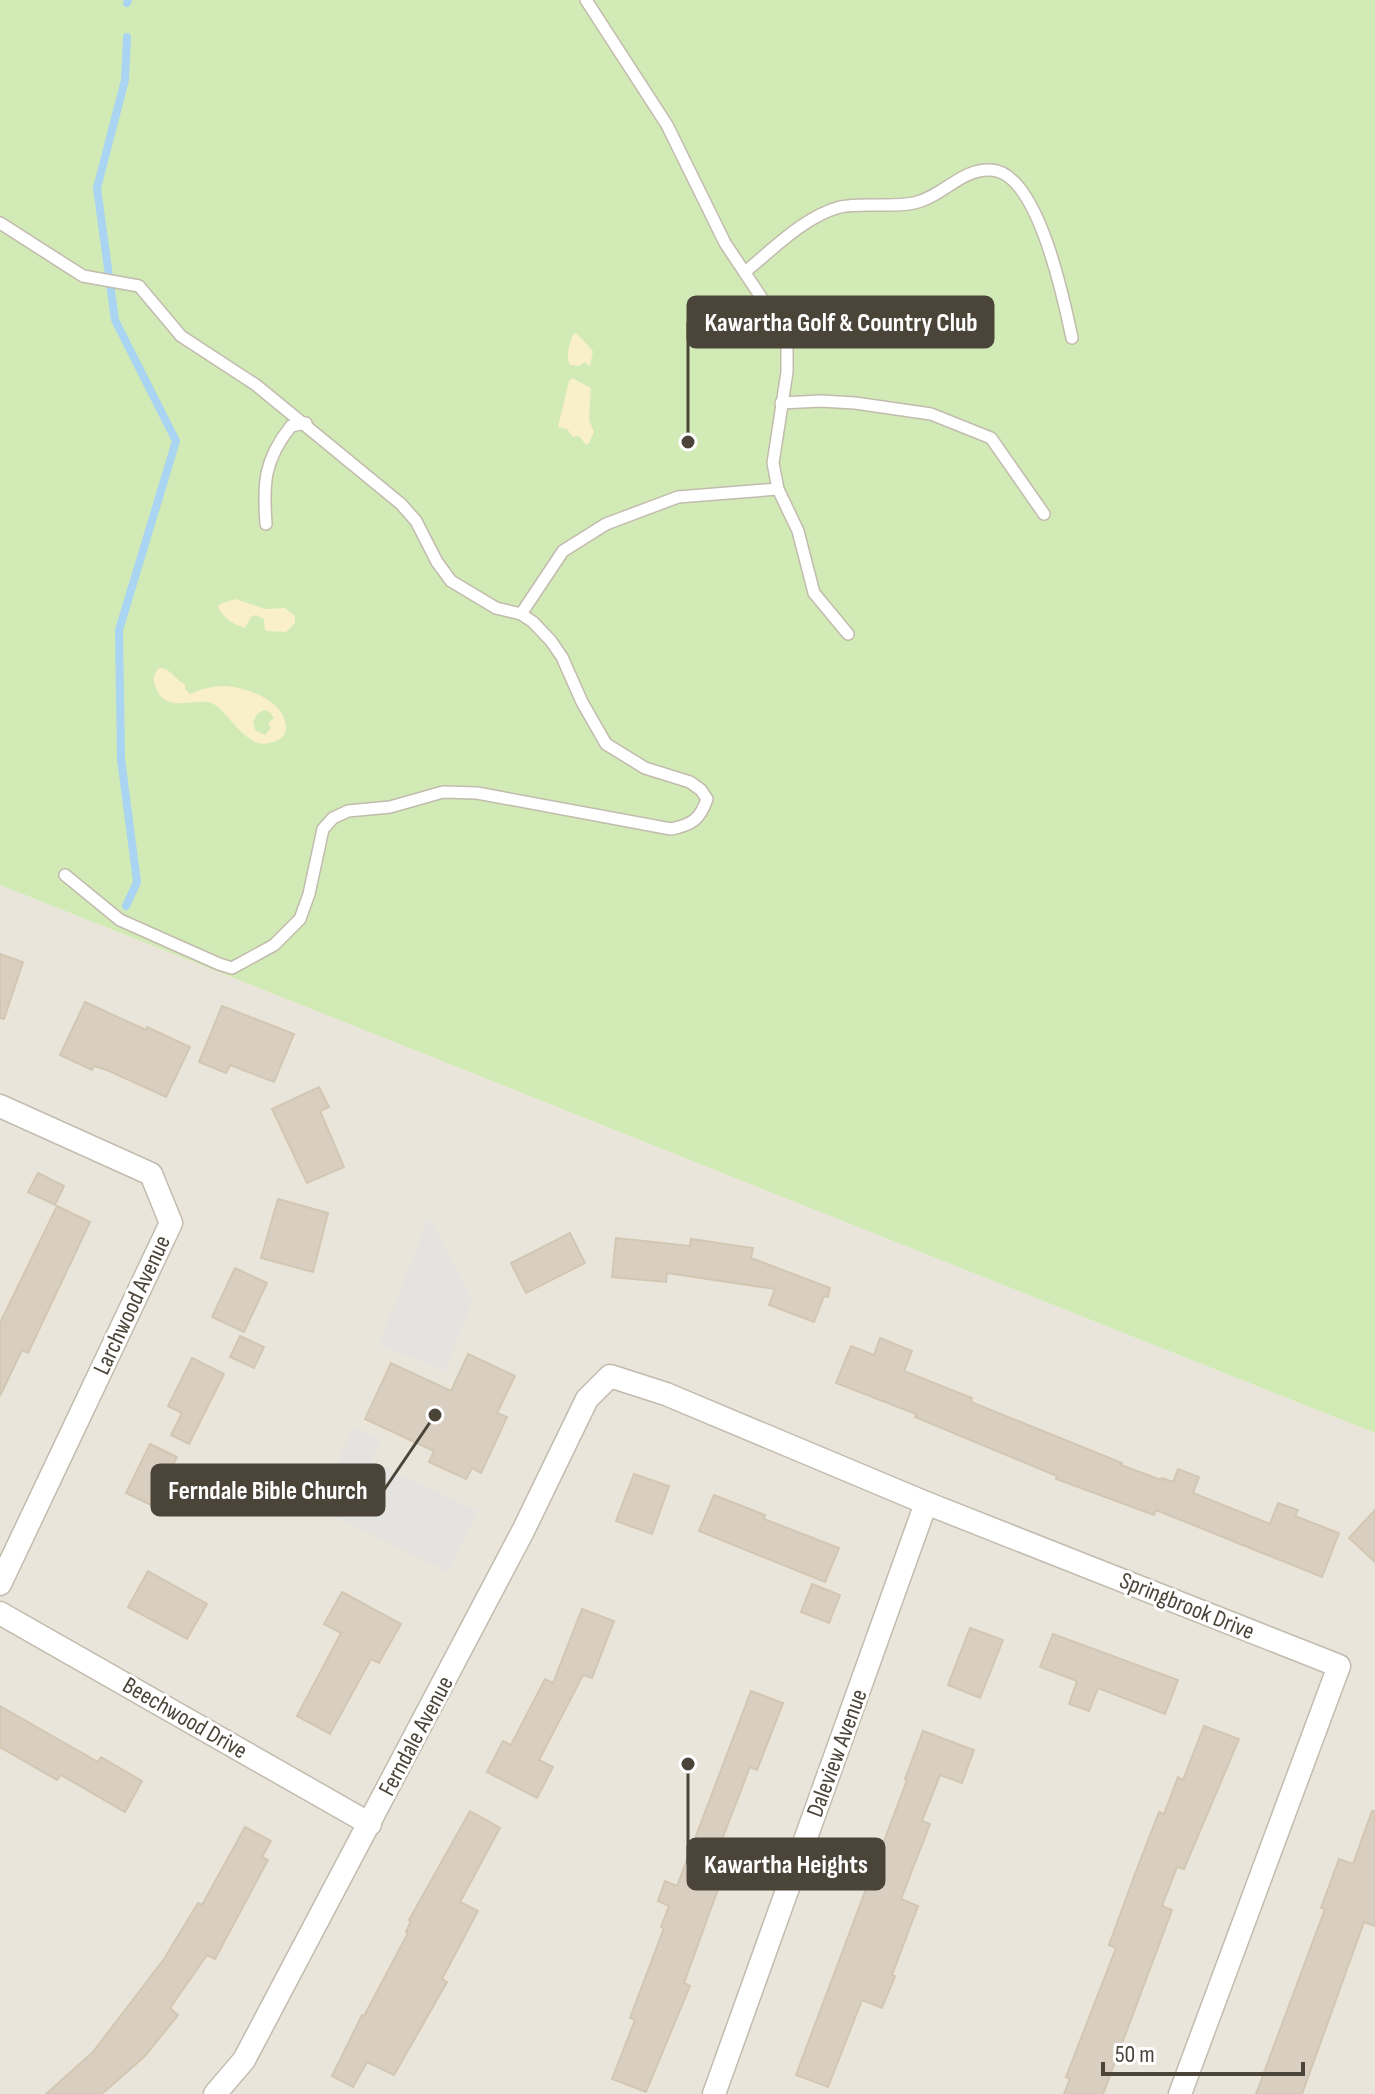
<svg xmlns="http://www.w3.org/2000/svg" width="1375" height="2094" font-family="'Sofia Sans Condensed',sans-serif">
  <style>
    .residential { fill: #eae5da }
    .green { fill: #d2eab5 }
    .sand { fill: #f9efc9; fill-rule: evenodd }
    .parking { fill: #e5e3e0 }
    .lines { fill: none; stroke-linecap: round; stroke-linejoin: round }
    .stream { stroke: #a9d4f2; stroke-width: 8 }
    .building { fill: #d8cfc1; stroke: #d3c7b4; stroke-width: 2 }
    .service-casing { stroke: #c2bbae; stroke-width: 14 }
    .minor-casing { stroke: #c2bbae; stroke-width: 25 }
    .service { stroke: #fff; stroke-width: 11 }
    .minor { stroke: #fff; stroke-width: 22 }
    .labels { text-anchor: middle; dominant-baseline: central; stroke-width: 6; stroke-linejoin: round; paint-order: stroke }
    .street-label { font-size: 24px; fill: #4b4439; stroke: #fff }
    .leader { fill: none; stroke: #4b4439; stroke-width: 3 }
    .callout-dot { fill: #4b4439; stroke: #fff; stroke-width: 3 }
    .callout { fill: #4b4439; stroke: #4b4439; stroke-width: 3 }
    .callout-label { font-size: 26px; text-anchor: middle; font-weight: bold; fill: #fff }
  </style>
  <rect width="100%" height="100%" fill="#f6f3ec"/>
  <polygon class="residential" points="0,885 1375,1433 1375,2094 0,2094"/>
  <polygon class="green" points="0,0 1375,0 1375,1433 0,885"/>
  <g class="sand">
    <path d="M 576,333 L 593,351 L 590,366 L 585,362 L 579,366 L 570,365 C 565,356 570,344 573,334 Z"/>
    <polygon points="572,378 591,388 589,420 594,432 589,443 586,445 579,436 573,437 567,429 558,427 569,381"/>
    <path d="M 235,599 L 266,609 L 285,608 L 295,616 L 295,623 L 286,632 L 267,631 L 265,630 L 264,619 L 256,615 L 251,617 L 245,628 C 233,624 224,619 218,607 L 220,604 Z"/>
    <path d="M 159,668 C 170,667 175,680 185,684 L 185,689 L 190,694 C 201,689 212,686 225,686 C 246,687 286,701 286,728 C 286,735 282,738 276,741 C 269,743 265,745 258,743 C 245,740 228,716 218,707 C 201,691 166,720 155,685 C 152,678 154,674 159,668 ZM 264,710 L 270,712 L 274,718 L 268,723 L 271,728 L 265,735 L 255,730 L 253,722 L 257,714 Z"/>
  </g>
  <g class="parking">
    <polygon points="429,1217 472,1299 446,1371 379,1345"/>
    <polygon points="354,1427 381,1440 371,1461 478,1511 448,1572 316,1507"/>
  </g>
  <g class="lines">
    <g class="stream">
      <polyline points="127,3 128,0"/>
      <polyline points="126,906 137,882 121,759 119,630 176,441 115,320 97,188 125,80 127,37"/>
    </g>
  </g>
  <g class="building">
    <polygon points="0,954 23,962 4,1019 0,1018"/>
    <polygon points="85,1002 146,1030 147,1027 190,1047 166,1097 107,1070 94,1066 92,1070 60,1055"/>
    <polygon points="222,1006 294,1034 274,1082 230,1065 226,1073 199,1062"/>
    <polygon points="319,1087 329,1107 320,1111 344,1167 307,1183 272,1109"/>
    <polygon points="38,1173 64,1186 55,1205 28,1192"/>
    <polygon points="278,1199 328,1213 313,1272 261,1258"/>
    <polygon points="57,1206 90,1222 28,1353 22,1350 0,1396 0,1323"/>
    <polygon points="570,1233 585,1263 526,1293 511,1263"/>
    <polygon points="616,1238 690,1246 691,1239 753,1248 751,1258 830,1288 828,1297 824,1296 814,1322 769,1305 775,1289 667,1273 666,1282 612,1277"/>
    <polygon points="235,1268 267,1283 244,1332 212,1317"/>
    <polygon points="240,1336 264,1347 254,1368 230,1357"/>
    <polygon points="880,1338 912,1351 904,1371 972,1398 971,1402 1122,1463 1121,1465 1161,1480 1162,1478 1173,1482 1178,1469 1199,1477 1193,1493 1270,1524 1278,1503 1298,1510 1295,1516 1339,1533 1322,1577 1156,1510 1154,1515 1056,1479 1057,1476 915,1417 916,1414 836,1383 851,1346 874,1355"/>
    <polygon points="468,1354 515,1376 497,1413 507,1417 481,1473 472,1468 466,1479 429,1462 434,1451 365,1419 391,1363 451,1391"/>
    <polygon points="192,1358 224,1374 189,1444 171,1435 182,1413 168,1406"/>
    <polygon points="150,1444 177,1457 153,1506 126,1493"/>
    <polygon points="634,1474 669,1486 652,1534 616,1521"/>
    <polygon points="714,1495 765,1515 764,1519 839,1548 825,1582 699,1531"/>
    <polygon points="1375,1510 1375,1562 1349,1538"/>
    <polygon points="148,1571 207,1604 187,1639 128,1607"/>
    <polygon points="812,1584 840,1595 829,1623 801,1612"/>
    <polygon points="342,1592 401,1624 379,1663 371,1659 330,1734 297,1716 341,1633 324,1624"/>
    <polygon points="582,1609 614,1621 592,1678 583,1675 539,1760 553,1767 537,1798 487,1772 503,1741 511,1745 545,1679 553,1683"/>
    <polygon points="970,1628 1003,1640 980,1698 948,1685"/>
    <polygon points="1053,1634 1178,1680 1165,1714 1098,1688 1089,1711 1069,1704 1077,1681 1040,1667"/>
    <polygon points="751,1691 783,1703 757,1770 750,1767 709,1873 722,1878 684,1983 690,1986 646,2092 612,2079 635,2020 630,2018 664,1928 661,1927 669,1906 658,1901 665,1881 677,1886"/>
    <polygon points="0,1706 98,1762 101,1757 142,1781 125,1812 61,1775 57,1780 0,1747"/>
    <polygon points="1204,1726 1239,1739 1184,1869 1177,1867 1162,1906 1172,1910 1103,2094 1064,2094 1070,2079 1066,2077 1116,1948 1109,1945 1135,1874 1159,1812 1164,1814 1178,1777 1183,1780"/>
    <polygon points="923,1731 974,1750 962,1783 940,1775 922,1821 930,1824 901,1899 918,1906 892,1975 895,1976 882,2008 862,2000 828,2087 796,2075 907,1780 905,1779"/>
    <polygon points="470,1811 500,1828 460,1902 478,1911 442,1979 447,1982 394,2075 367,2062 353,2087 332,2076 362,2015 364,2016 408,1933 406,1932 411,1921 409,1920"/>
    <polygon points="1372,1811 1375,1811 1375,1926 1364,1922 1302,2094 1256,2094 1325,1909 1321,1908 1339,1859 1353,1864"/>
    <polygon points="245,1827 271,1841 262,1857 268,1860 215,1959 207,1955 170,2008 178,2015 145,2056 102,2094 46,2094 93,2052 164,1959 198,1903 202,1905"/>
  </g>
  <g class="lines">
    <g class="service-casing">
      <g id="service">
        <polyline points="586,0 667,125 725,243 787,336 787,372 773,463 778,489 798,531 814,593 848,634"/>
        <path d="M 0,223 L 83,276 L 139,286 L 181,336 L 256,385 L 401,504 L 416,521 L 437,562 L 451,581 L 496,608 L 521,614 L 533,622 L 551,641 L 562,657 L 582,702 L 606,744 L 645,768 L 690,782 L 701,790 L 707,799 C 700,820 691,825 671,829 L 477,793 L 443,792 L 390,807 L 348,811 L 333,818 L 323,829 L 309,894 L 300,919 L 274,945 L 232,968 L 219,964 L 120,920 L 65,875"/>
        <path d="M 745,272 C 772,250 805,216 840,207 C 864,202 889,208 914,203 C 942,197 962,168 991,170 C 1038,172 1064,300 1072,338"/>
        <polyline points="781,403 821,401 855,403 931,414 991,438 1044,514"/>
        <path d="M 266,524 C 263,483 264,460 291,426 L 306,423"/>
        <polyline points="521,614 563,551 606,524 678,497 778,489"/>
      </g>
    </g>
    <g class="minor-casing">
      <g id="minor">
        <polyline points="0,1106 151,1174 171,1223 0,1584"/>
        <polyline points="0,1613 370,1824"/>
        <polyline points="215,2094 244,2060 523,1531 587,1399 610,1376 666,1394 926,1503 1339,1666 1180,2094"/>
        <polyline points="714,2094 926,1503"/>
      </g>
    </g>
    <use href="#service" class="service"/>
    <use href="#minor" class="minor"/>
  </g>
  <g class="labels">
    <g class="street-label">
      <text transform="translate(132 1305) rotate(-65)">Larchwood Avenue</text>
      <text transform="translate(1187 1606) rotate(22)">Springbrook Drive</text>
      <text transform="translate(185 1718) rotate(30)">Beechwood Drive</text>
      <text transform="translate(416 1736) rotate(-62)">Ferndale Avenue</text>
      <text transform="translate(837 1753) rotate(-70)">Daleview Avenue</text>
    </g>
  </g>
  <path class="leader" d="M688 442L688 322M435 1415L384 1490M688 1764L688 1864"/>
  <g class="callout-dot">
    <circle cx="688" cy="442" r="8"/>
    <circle cx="435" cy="1415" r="8"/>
    <circle cx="688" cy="1764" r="8"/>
  </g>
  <g class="callout">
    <rect x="688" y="297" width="305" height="50" rx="8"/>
    <rect x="152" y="1465" width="232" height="50" rx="8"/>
    <rect x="688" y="1839" width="196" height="50" rx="8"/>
  </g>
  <g class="callout-label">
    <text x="841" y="331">Kawartha Golf &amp; Country Club</text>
    <text x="268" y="1499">Ferndale Bible Church</text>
    <text x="786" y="1873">Kawartha Heights</text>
  </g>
  <path d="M1103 2062v12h200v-12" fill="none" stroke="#4b4439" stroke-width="4"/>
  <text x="1115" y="2062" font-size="24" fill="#4b4439" stroke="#ffffff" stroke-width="6" paint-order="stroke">50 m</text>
</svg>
